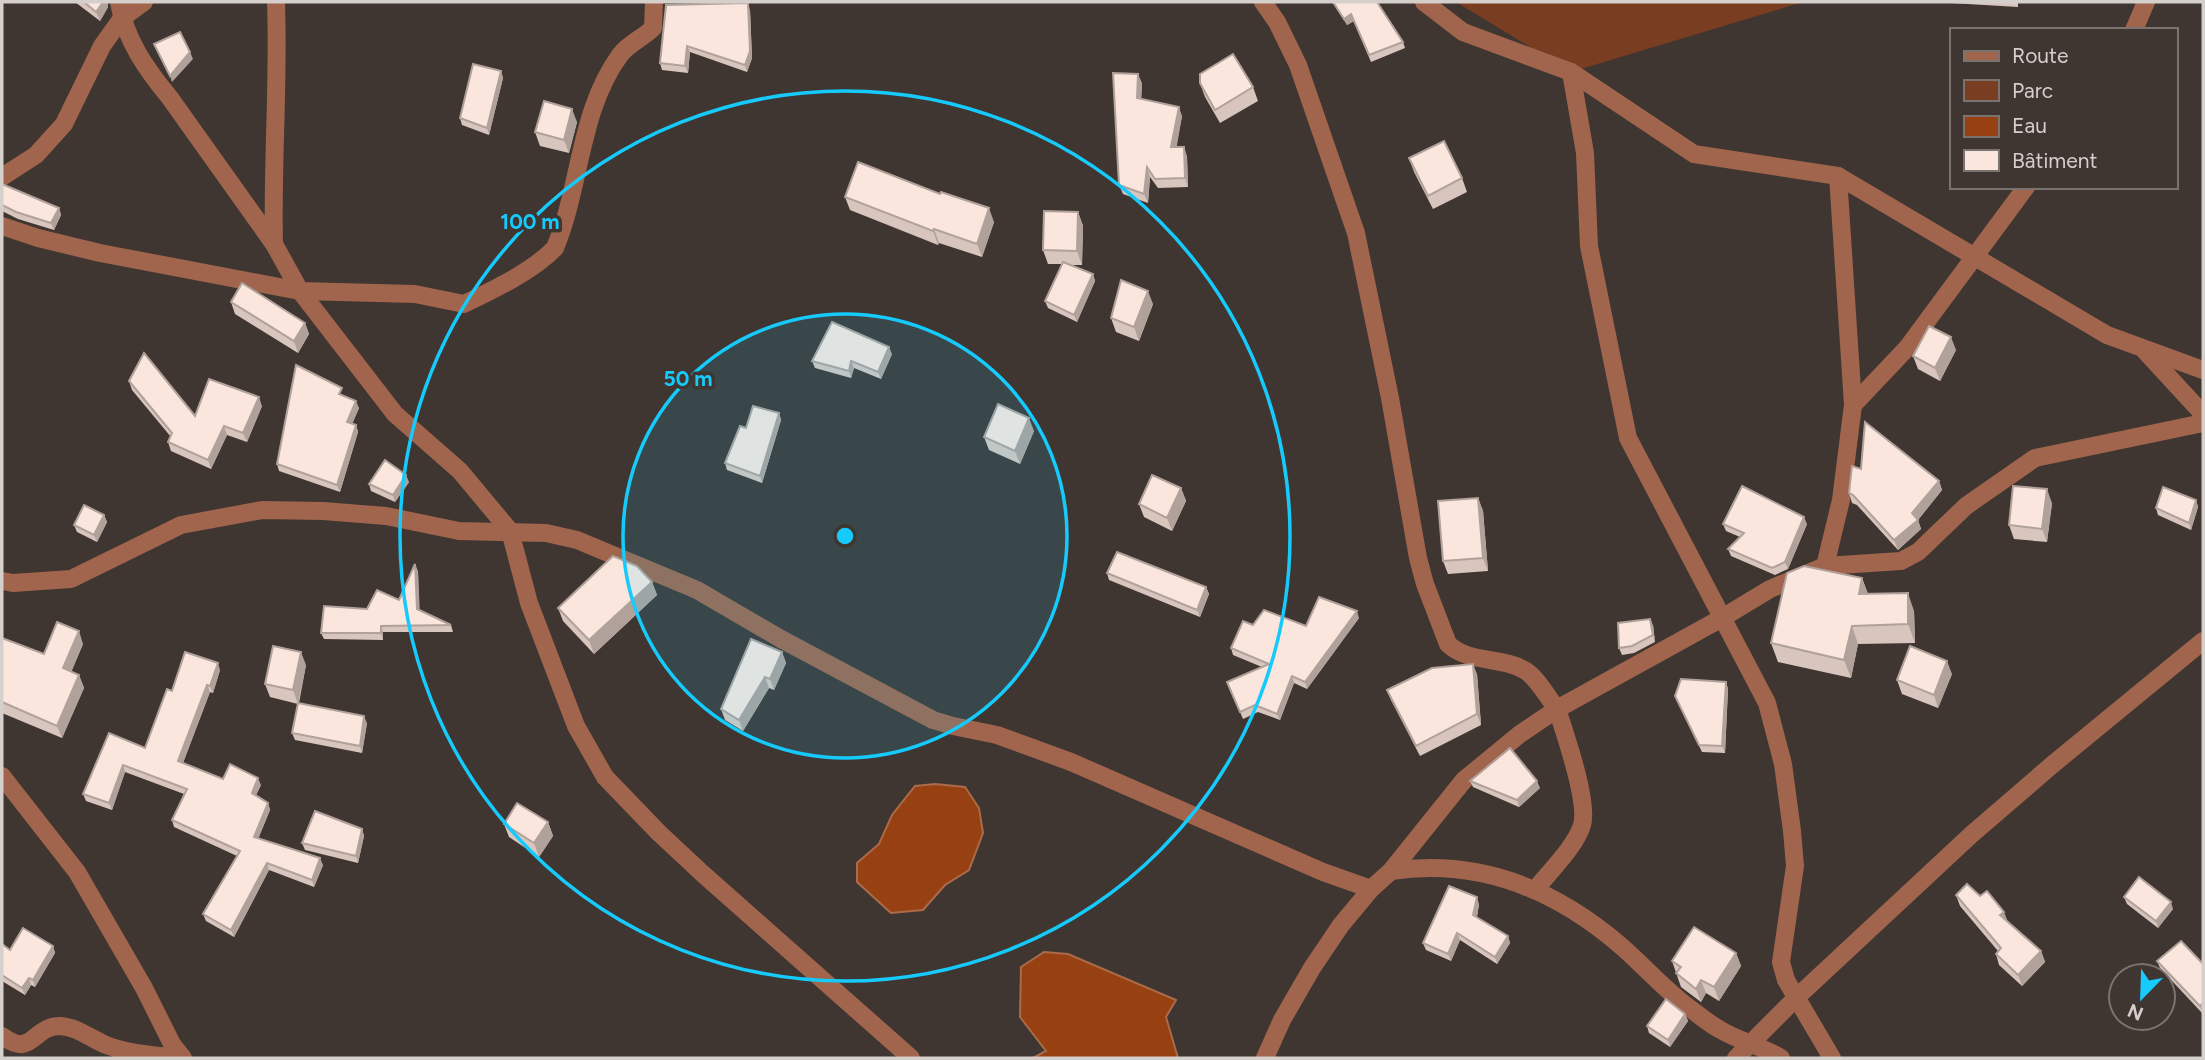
<svg xmlns="http://www.w3.org/2000/svg" width="2205" height="1060" font-family="Figtree,sans-serif">
  <style>
    .green { fill: #793d21 }
    .water { fill: #974012; stroke: #aa6b4a; stroke-width: 2 }
    .lines { fill: none; stroke-linecap: round; stroke-linejoin: round }
    .minor { stroke: #a0654c; stroke-width: 18 }
    .wall { fill: #d8c6be }
    .shaded-wall { fill: #b0a19b }
    .building { fill: #fbe6dd; stroke: #b0a19b; stroke-width: 2 }
    .ring { fill: none; stroke: #16cafb; stroke-width: 3.5 }
    .centre { fill: #16cafb; stroke: #3f3531; stroke-width: 3.5 }
    .ring-label { font-size: 21px; text-anchor: middle; font-weight: bold; fill: #16cafb; stroke: #3f3531; stroke-width: 7; stroke-linejoin: round; paint-order: stroke }
  </style>
  <rect width="100%" height="100%" fill="#3f3531"/>
  <polygon class="green" points="1456,2 1803,2 1571,72"/>
  <g class="water">
    <polygon points="935,784 965,787 979,808 983,833 969,870 945,885 923,910 891,913 857,882 857,863 879,844 892,815 915,786"/>
    <polygon points="1044,952 1068,954 1176,1000 1166,1017 1178,1058 1033,1058 1046,1051 1020,1017 1021,967"/>
  </g>
  <g class="lines">
    <g class="minor">
      <path d="M 119,2 C 125,39 146,69 170,98 L 274,244 L 300,291 L 395,414 L 460,471 L 510,531 L 529,603 L 576,726 L 605,777 L 659,833 L 703,874 L 911,1058"/>
      <path d="M 1263,2 L 1277,22 L 1298,65 L 1356,233 L 1390,398 L 1418,558 L 1425,584 L 1448,644 C 1469,664 1502,656 1526,671 C 1538,679 1548,698 1557,709 L 1520,734 L 1464,780 L 1391,871 L 1371,889 L 1341,925 L 1312,968 L 1282,1020 L 1265,1058"/>
      <polyline points="1424,2 1463,32 1571,72 1694,154 1838,176 2107,335 2203,370"/>
      <polyline points="2134,30 2146,2"/>
      <polyline points="1571,72 1585,153 1589,246 1628,438 1767,703 1783,764 1792,831 1795,866 1781,962 1786,980 1832,1058"/>
      <polyline points="2,177 36,155 64,124 102,46 122,18 144,2"/>
      <path d="M 2,226 L 38,238 L 100,253 L 300,291 L 415,294 L 464,304 C 493,290 533,271 555,248 C 581,186 579,111 620,55 C 629,43 643,38 653,28 L 654,2"/>
      <path d="M 274,244 C 272,163 279,83 276,2"/>
      <polyline points="2144,350 2203,414"/>
      <polyline points="1853,405 1907,348 2026,187"/>
      <polyline points="1825,566 1841,500 1853,405 1838,176"/>
      <polyline points="2,581 13,583 71,579 181,525 262,510 323,511 386,516 459,531 546,533 577,540 697,590 781,639 933,720 953,726 997,735 1071,762 1323,872 1371,889"/>
      <polyline points="2,776 77,872 144,988 172,1044 183,1058"/>
      <path d="M 1391,871 C 1479,858 1555,889 1621,946 C 1644,966 1664,989 1688,1007 C 1698,1014 1708,1023 1719,1029 C 1738,1041 1762,1046 1781,1058"/>
      <path d="M 1535,890 C 1549,872 1576,846 1582,825 C 1589,802 1565,734 1557,709 L 1722,618 L 1770,589 L 1825,566 L 1901,561 L 1918,552 L 1966,506 L 2035,458 L 2203,423"/>
      <path d="M 2,1036 C 33,1059 32,1026 60,1026 C 78,1027 91,1039 106,1045 C 127,1053 150,1055 171,1057"/>
      <polyline points="1736,1058 1797,997 1972,834 2052,765 2203,641"/>
    </g>
  </g>
  <g class="wall">
    <polygon points="75,2 108,2 108,7 100,21"/>
    <polygon points="1333,2 1377,2 1403,42 1405,48 1371,62 1354,21 1347,25"/>
    <polygon points="1934,2 2018,2 2018,7"/>
    <polygon points="666,5 750,10 752,58 747,72 690,52 688,73 662,70 660,63"/>
    <polygon points="501,71 503,78 489,135 462,125 460,118"/>
    <polygon points="1142,83 1141,99 1182,116 1176,147 1184,147 1187,157 1188,187 1158,188 1150,177 1148,203 1123,194 1119,185"/>
    <polygon points="1200,83 1253,87 1258,101 1220,123 1205,97"/>
    <polygon points="577,122 569,153 540,146 535,132"/>
    <polygon points="1409,158 1462,178 1467,192 1433,209 1414,172"/>
    <polygon points="2,184 59,208 61,215 54,230 18,219 2,211"/>
    <polygon points="845,197 994,222 982,257 939,243 938,245 850,210"/>
    <polygon points="1078,212 1083,226 1082,265 1068,265 1093,274 1095,281 1077,322 1048,308 1045,301 1062,264 1048,264 1043,250"/>
    <polygon points="231,302 305,323 309,334 298,353 235,314"/>
    <polygon points="1153,304 1139,341 1116,332 1111,318"/>
    <polygon points="1956,350 1940,381 1918,369 1913,356"/>
    <polygon points="892,354 881,379 854,368 851,378 815,368 812,361"/>
    <polygon points="129,381 195,416 262,406 247,442 227,435 211,469 171,451 168,442 171,437 132,390"/>
    <polygon points="345,395 344,396 359,408 352,424 356,425 358,432 340,492 279,471 277,464"/>
    <polygon points="779,413 781,420 762,483 727,470 725,463"/>
    <polygon points="1034,431 1020,464 989,450 984,437"/>
    <polygon points="1939,481 1942,490 1918,520 1921,529 1898,550 1857,505 1852,503 1849,493"/>
    <polygon points="409,482 395,502 371,491 369,484"/>
    <polygon points="1181,488 1186,501 1172,531 1144,517 1139,504"/>
    <polygon points="1478,498 1483,511 1488,571 1448,574 1443,561"/>
    <polygon points="2196,500 2198,507 2191,530 2158,515 2156,508"/>
    <polygon points="2052,503 2047,542 2014,539 2009,525"/>
    <polygon points="104,515 107,522 97,542 77,532 74,525"/>
    <polygon points="1723,524 1807,524 1788,569 1775,575 1731,556 1728,549 1740,537 1726,531"/>
    <polygon points="418,571 419,610 451,625 453,632 383,632 383,640 324,639 321,633 367,609 399,600"/>
    <polygon points="1107,573 1206,587 1209,594 1200,617 1109,580"/>
    <polygon points="1862,578 1868,594 1914,611 1915,643 1858,644 1851,678 1778,662 1771,643"/>
    <polygon points="652,582 657,595 594,654 563,621 558,608"/>
    <polygon points="1359,618 1307,689 1294,683 1280,720 1258,712 1243,719 1227,682 1262,667 1233,655 1231,648 1253,625 1306,626"/>
    <polygon points="1653,625 1655,642 1634,653 1622,655 1619,648"/>
    <polygon points="2,638 44,654 83,644 71,672 79,675 84,688 62,738 2,713"/>
    <polygon points="782,652 786,663 774,690 769,688 743,731 725,720 721,709"/>
    <polygon points="306,665 299,703 367,723 362,753 295,740 292,733 298,704 270,697 265,684"/>
    <polygon points="220,670 213,693 210,692 183,763 223,779 261,785 256,795 268,803 270,810 258,839 323,865 314,887 269,870 234,937 206,921 203,914 237,856 174,827 172,820 184,794 125,772 112,810 86,801 83,794 145,748"/>
    <polygon points="1477,674 1481,725 1420,756 1391,700 1387,690"/>
    <polygon points="1952,674 1938,708 1902,694 1897,680"/>
    <polygon points="1726,682 1728,689 1725,753 1702,752 1675,696"/>
    <polygon points="1470,781 1540,788 1519,807 1473,787"/>
    <polygon points="548,822 553,836 539,857 509,837 504,824"/>
    <polygon points="362,829 364,836 358,863 305,850 302,843"/>
    <polygon points="1956,895 2008,922 2041,951 2045,962 2022,986 1999,965 1996,954 1998,951 1960,906"/>
    <polygon points="2124,897 2173,909 2158,928 2127,904"/>
    <polygon points="1479,904 1477,917 1508,936 1510,943 1497,964 1460,940 1451,961 1426,950 1423,943"/>
    <polygon points="2,944 10,950 53,946 55,953 35,987 31,985 25,995 2,981"/>
    <polygon points="1736,953 1741,966 1719,1001 1706,993 1701,1002 1681,987 1672,961"/>
    <polygon points="2157,961 2203,964 2202,1013 2160,968"/>
    <polygon points="1685,1014 1688,1021 1670,1047 1649,1033 1647,1026"/>
  </g>
  <g class="shaded-wall">
    <polygon points="103,2 108,2 108,7 100,21 96,12"/>
    <polygon points="748,3 750,10 752,58 747,72 745,65"/>
    <polygon points="1351,14 1354,21 1347,25 1344,19"/>
    <polygon points="687,46 690,52 688,73 685,66"/>
    <polygon points="190,52 193,59 172,82 170,76"/>
    <polygon points="501,71 503,78 489,135 487,128"/>
    <polygon points="1138,74 1142,83 1141,108 1137,98"/>
    <polygon points="1179,107 1182,116 1175,157 1171,147"/>
    <polygon points="572,109 577,122 569,153 564,140"/>
    <polygon points="1184,147 1187,157 1188,187 1185,178"/>
    <polygon points="1147,167 1150,177 1148,203 1144,194"/>
    <polygon points="59,208 61,215 54,230 51,223"/>
    <polygon points="989,208 994,222 982,257 977,244"/>
    <polygon points="1078,212 1083,226 1082,265 1077,251"/>
    <polygon points="934,229 939,243 938,245 933,231"/>
    <polygon points="1093,274 1095,281 1077,322 1074,315"/>
    <polygon points="1148,291 1153,304 1139,341 1134,327"/>
    <polygon points="305,323 309,334 298,353 294,341"/>
    <polygon points="1951,337 1956,350 1940,381 1935,368"/>
    <polygon points="889,347 892,354 881,379 878,372"/>
    <polygon points="851,361 854,368 851,378 849,371"/>
    <polygon points="259,397 262,406 247,442 243,433"/>
    <polygon points="356,401 359,408 350,429 347,422"/>
    <polygon points="779,413 781,420 762,483 760,476"/>
    <polygon points="1029,418 1034,431 1020,464 1015,451"/>
    <polygon points="356,425 358,432 340,492 337,485"/>
    <polygon points="224,426 227,435 211,469 208,460"/>
    <polygon points="406,475 409,482 395,502 393,495"/>
    <polygon points="1939,481 1942,490 1918,520 1921,529 1898,550 1894,540 1912,513"/>
    <polygon points="1181,488 1186,501 1172,531 1167,518"/>
    <polygon points="2047,489 2052,503 2047,542 2042,529"/>
    <polygon points="1478,498 1483,511 1488,571 1483,558"/>
    <polygon points="2196,500 2198,507 2191,530 2189,523"/>
    <polygon points="104,515 107,522 97,542 94,535"/>
    <polygon points="1804,517 1807,524 1788,569 1785,562"/>
    <polygon points="415,564 418,571 420,616 417,609"/>
    <polygon points="1862,578 1869,597 1859,594"/>
    <polygon points="652,582 657,595 594,654 589,640"/>
    <polygon points="1206,587 1209,594 1200,617 1197,610"/>
    <polygon points="1908,593 1914,611 1915,643 1908,624"/>
    <polygon points="1357,611 1359,618 1307,689 1305,682"/>
    <polygon points="1650,619 1653,625 1655,642 1653,635"/>
    <polygon points="381,626 383,632 383,640 381,633"/>
    <polygon points="1852,626 1858,644 1851,678 1844,660"/>
    <polygon points="79,631 83,644 68,680 63,668"/>
    <polygon points="301,652 306,665 298,704 293,690"/>
    <polygon points="782,652 786,663 774,690 770,679"/>
    <polygon points="1947,661 1952,674 1938,708 1934,695"/>
    <polygon points="218,663 220,670 213,693 210,686"/>
    <polygon points="1473,664 1477,674 1481,725 1477,714"/>
    <polygon points="79,675 84,688 62,738 57,726"/>
    <polygon points="1292,676 1294,683 1280,720 1277,714"/>
    <polygon points="765,677 769,688 743,731 739,720"/>
    <polygon points="1726,682 1728,689 1725,753 1722,746"/>
    <polygon points="207,685 210,692 181,768 178,761"/>
    <polygon points="364,716 367,723 362,753 360,746"/>
    <polygon points="123,765 125,772 112,810 109,803"/>
    <polygon points="258,778 261,785 254,799 252,793"/>
    <polygon points="1537,781 1540,788 1519,807 1517,800"/>
    <polygon points="268,803 270,810 256,844 254,837"/>
    <polygon points="548,822 553,836 539,857 534,843"/>
    <polygon points="362,829 364,836 358,863 356,856"/>
    <polygon points="320,858 323,865 314,887 312,880"/>
    <polygon points="267,863 269,870 234,937 231,930"/>
    <polygon points="1477,897 1479,904 1476,922 1473,915"/>
    <polygon points="2171,902 2173,909 2158,928 2156,921"/>
    <polygon points="2004,912 2008,922 2000,915"/>
    <polygon points="1457,933 1460,940 1451,961 1448,954"/>
    <polygon points="1508,936 1510,943 1497,964 1495,957"/>
    <polygon points="53,946 55,953 35,987 33,980"/>
    <polygon points="2041,951 2045,962 2022,986 2018,975"/>
    <polygon points="1736,953 1741,966 1719,1001 1714,987"/>
    <polygon points="29,978 31,985 25,995 22,988"/>
    <polygon points="1701,980 1706,993 1701,1002 1696,989"/>
    <polygon points="2203,1003 2203,1012 2202,1013 2200,1006"/>
    <polygon points="1685,1014 1688,1021 1670,1047 1668,1040"/>
  </g>
  <g class="building">
    <polygon points="84,2 103,2 96,12"/>
    <polygon points="1333,2 1377,2 1403,42 1369,55 1351,14 1344,19"/>
    <polygon points="748,3 750,51 745,65 687,46 685,66 660,63 666,5"/>
    <polygon points="180,32 190,52 170,76 154,44"/>
    <polygon points="1233,54 1253,87 1215,110 1200,83 1200,74"/>
    <polygon points="473,64 501,71 487,128 460,118"/>
    <polygon points="1113,73 1138,74 1137,98 1179,107 1171,147 1184,147 1185,178 1155,179 1147,167 1144,194 1119,185"/>
    <polygon points="544,101 572,109 564,140 535,132"/>
    <polygon points="1444,141 1462,178 1428,196 1409,158"/>
    <polygon points="858,162 940,194 941,192 989,208 977,244 934,229 933,231 845,197"/>
    <polygon points="2,184 59,208 51,223 16,212 2,205"/>
    <polygon points="1044,211 1078,212 1077,251 1043,250"/>
    <polygon points="1063,262 1093,274 1074,315 1045,301"/>
    <polygon points="1121,280 1148,291 1134,327 1111,318"/>
    <polygon points="242,283 305,323 294,341 231,302"/>
    <polygon points="832,322 889,347 878,372 851,361 849,371 812,361"/>
    <polygon points="1929,326 1951,337 1935,368 1913,356"/>
    <polygon points="144,353 195,416 209,379 259,397 243,433 224,426 208,460 168,442 172,433 129,381"/>
    <polygon points="296,365 342,388 339,394 356,401 347,422 356,425 337,485 277,464"/>
    <polygon points="998,404 1029,418 1015,451 984,437"/>
    <polygon points="753,406 779,413 760,476 725,463 740,426 746,428"/>
    <polygon points="1865,422 1939,481 1912,513 1918,520 1894,540 1853,495 1849,493 1852,466 1861,469"/>
    <polygon points="385,460 406,475 393,495 369,484"/>
    <polygon points="1152,475 1181,488 1167,518 1139,504"/>
    <polygon points="1742,486 1804,517 1785,562 1772,568 1728,549 1744,533 1723,524"/>
    <polygon points="2013,486 2047,489 2042,529 2009,525"/>
    <polygon points="2163,487 2196,500 2189,523 2156,508"/>
    <polygon points="1478,498 1483,558 1443,561 1438,501"/>
    <polygon points="84,505 104,515 94,535 74,525"/>
    <polygon points="1117,552 1206,587 1197,610 1107,573"/>
    <polygon points="613,556 637,566 652,582 589,640 558,608"/>
    <polygon points="415,564 417,609 451,625 381,626 381,633 321,633 324,606 367,609 377,590 399,600"/>
    <polygon points="1804,566 1862,578 1859,594 1908,593 1908,624 1852,626 1844,660 1771,643 1787,573"/>
    <polygon points="1319,597 1357,611 1305,682 1292,676 1277,714 1255,705 1240,712 1227,682 1269,664 1231,648 1243,621 1253,625 1264,610 1306,626"/>
    <polygon points="1650,619 1653,635 1632,646 1619,648 1618,623"/>
    <polygon points="57,622 79,631 63,668 79,675 57,726 2,702 2,638 44,654"/>
    <polygon points="751,639 782,652 770,679 765,677 739,720 721,709"/>
    <polygon points="273,646 301,652 293,690 265,684"/>
    <polygon points="1910,646 1947,661 1934,695 1897,680"/>
    <polygon points="185,652 218,663 210,686 207,685 178,761 223,779 230,764 258,778 252,793 268,803 254,837 320,858 312,880 267,863 231,930 203,914 240,851 172,820 187,789 123,765 109,803 83,794 109,733 145,748 167,689 172,691"/>
    <polygon points="1473,664 1477,714 1416,746 1387,690 1432,668"/>
    <polygon points="1681,679 1726,682 1722,746 1699,745 1675,696"/>
    <polygon points="298,703 364,716 360,746 292,733"/>
    <polygon points="1510,748 1537,781 1517,800 1470,781"/>
    <polygon points="517,803 548,822 534,843 504,824"/>
    <polygon points="315,811 362,829 356,856 302,843"/>
    <polygon points="2139,877 2171,902 2156,921 2124,897"/>
    <polygon points="1967,884 1980,896 1987,891 2004,912 2000,915 2041,951 2018,975 1996,954 2001,948 1956,895"/>
    <polygon points="1449,886 1477,897 1473,915 1508,936 1495,957 1457,933 1448,954 1423,943"/>
    <polygon points="1694,927 1736,953 1714,987 1701,980 1696,989 1676,973 1681,967 1672,961"/>
    <polygon points="23,928 53,946 33,980 29,978 22,988 2,975 2,944 10,950"/>
    <polygon points="2181,941 2203,964 2203,1003 2200,1006 2157,961"/>
    <polygon points="1666,999 1685,1014 1668,1040 1647,1026"/>
  </g>
  <circle cx="845" cy="536" r="222" fill="#16cafb" fill-opacity=".12"/>
  <g class="ring">
    <circle cx="845" cy="536" r="222"/>
    <circle cx="845" cy="536" r="445"/>
  </g>
  <circle cx="845" cy="536" r="10" class="centre"/>
  <g class="ring-label">
    <text x="530" y="229">100 m</text>
    <text x="688" y="386">50 m</text>
  </g>
  <rect width="2205" height="1060" fill="none" stroke="#d6d0cd" stroke-width="7"/>
  <rect x="1950" y="28" width="228" height="161" fill="#3f3531" stroke="#7b736f" stroke-width="2"/>
  <rect x="1964" y="51" width="35" height="10" fill="#a0654c" stroke="#7b736f" stroke-width="2"/>
  <text x="2012" y="63" font-size="21" fill="#d6d0cd">Route</text>
  <rect x="1964" y="80" width="35" height="21" fill="#793d21" stroke="#7b736f" stroke-width="2"/>
  <text x="2012" y="98" font-size="21" fill="#d6d0cd">Parc</text>
  <rect x="1964" y="116" width="35" height="21" fill="#974012" stroke="#7b736f" stroke-width="2"/>
  <text x="2012" y="133" font-size="21" fill="#d6d0cd">Eau</text>
  <rect x="1964" y="150" width="35" height="21" fill="#fbe6dd" stroke="#7b736f" stroke-width="2"/>
  <text x="2012" y="168" font-size="21" fill="#d6d0cd">Bâtiment</text>
  <g transform="translate(2142 997) rotate(203)"><circle r="33" fill="#3f3531" stroke="#7b736f" stroke-width="2"/>
  <path d="M0-5L12 26L0 18L-12 26Z" fill="#16cafb"/>
  <text y="-10" font-size="19" font-weight="bold" text-anchor="middle" fill="#d6d0cd">N</text>
  </g>
</svg>
